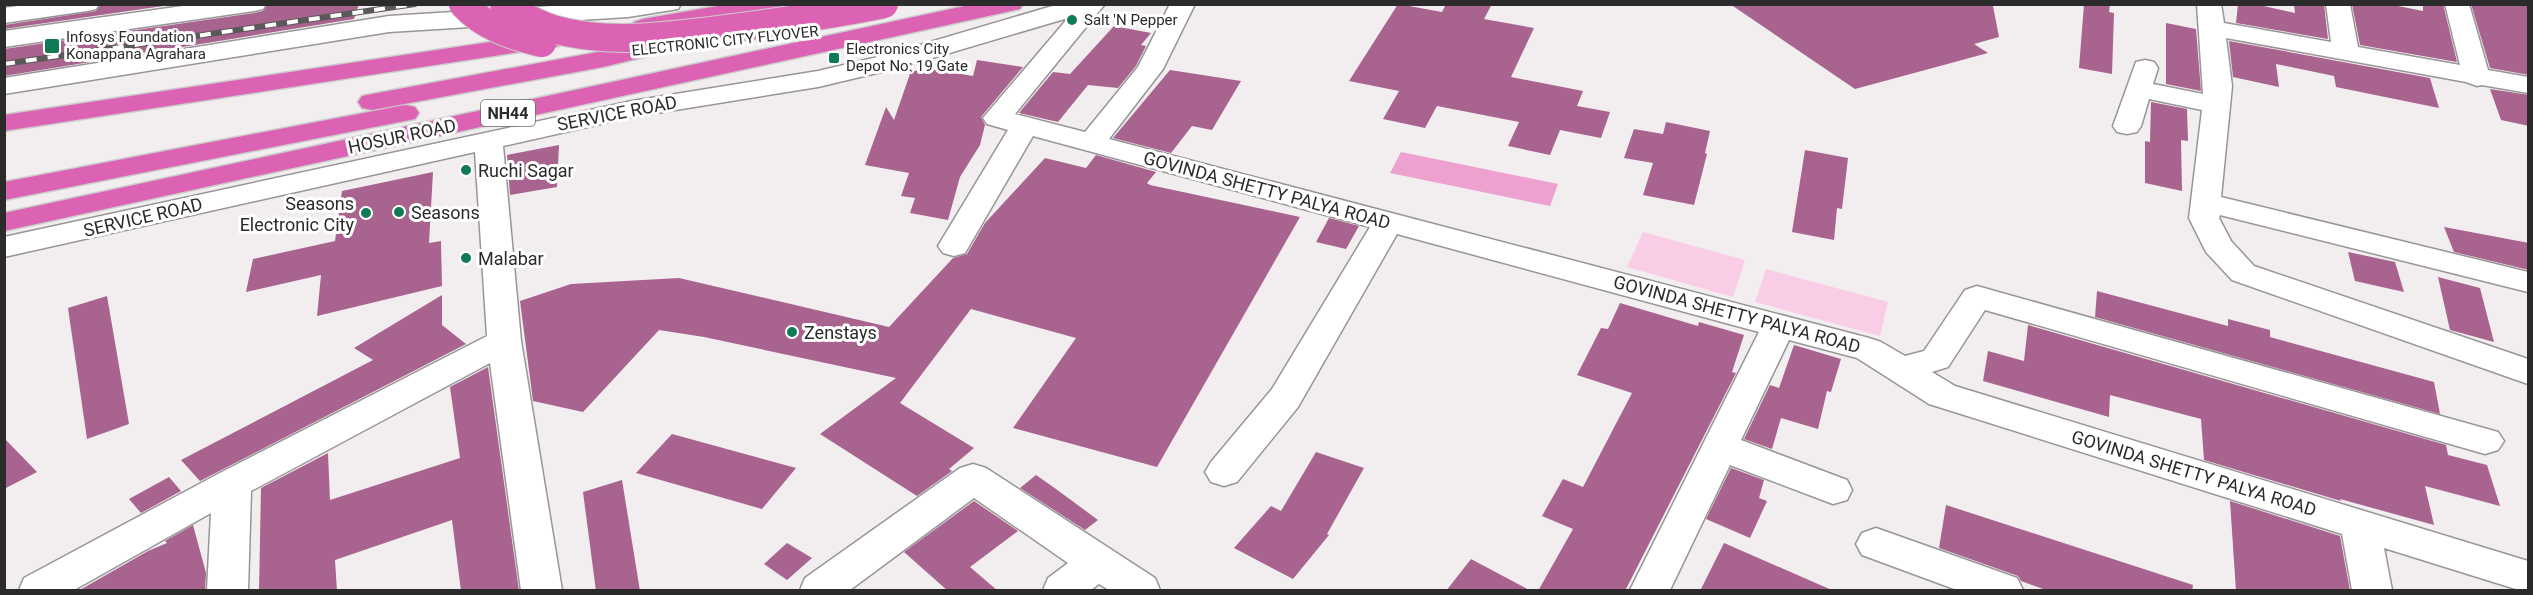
<svg xmlns="http://www.w3.org/2000/svg" width="2533" height="595" font-family="Roboto,sans-serif">
  <style>
    .green { fill: #facde7 }
    .water { fill: #eca1cf }
    .building { fill: #a9638f }
    .lines { fill: none; stroke-linecap: round; stroke-linejoin: round }
    .minor-casing { stroke: #989597; stroke-width: 3 }
    .highway-casing { stroke: #ccc; stroke-width: 3 }
    .minor { fill: #fff; fill-rule: evenodd }
    .highway { fill: #dc63b3; fill-rule: evenodd }
    .rail-casing { stroke: #5a5859; stroke-width: 6 }
    .rail { stroke: #fff; stroke-width: 4; stroke-dasharray: 11; stroke-linecap: butt }
    .highway-bridge-casing { stroke: #ccc; stroke-width: 30; stroke-linecap: butt }
    .highway-bridge { stroke: #dc63b3; stroke-width: 28 }
    .poi-dot { fill: #0f7a55; stroke: #fff; stroke-width: 2 }
    .labels { text-anchor: middle; dominant-baseline: central; stroke-width: 6; stroke-linejoin: round; paint-order: stroke }
    .far-poi-label { font-size: 15px; fill: #2c2b2c; stroke: #fff; text-anchor: start }
    .far-street-label { font-size: 15px; fill: #2c2b2c; stroke: #fff }
    .shield { fill: #fff; stroke: #6b6b6b; stroke-width: 1.5 }
    .shield-label { font-size: 16px; font-weight: bold; fill: #2c2b2c }
    .street-label { font-size: 18px; fill: #2c2b2c; stroke: #fff }
    .poi-label { font-size: 18px; fill: #2c2b2c; stroke: #fff; text-anchor: start }
  </style>
  <rect width="100%" height="100%" fill="#f2eef0"/>
  <g class="green">
    <polygon points="1643,232 1745,260 1733,297 1627,267"/>
    <polygon points="1766,269 1888,302 1880,336 1755,302"/>
  </g>
  <polygon class="water" points="1401,152 1558,184 1550,206 1390,173"/>
  <g class="building">
    <polygon points="101,4 177,4 4,29 4,25 96,11"/>
    <polygon points="268,4 359,4 354,19 4,76 4,49 254,13 263,11"/>
    <polygon points="1398,4 1442,12 1446,4 1492,4 1484,19 1534,28 1511,77 1583,91 1577,106 1610,112 1601,138 1560,130 1550,155 1508,146 1519,122 1437,106 1425,128 1383,119 1399,91 1349,81"/>
    <polygon points="1730,4 1980,4 1993,6 1999,37 1974,44 1988,53 1855,89"/>
    <polygon points="2084,4 2110,4 2109,12 2114,13 2112,74 2079,68"/>
    <polygon points="2238,4 2255,4 2295,13 2294,4 2324,4 2328,39 2236,23"/>
    <polygon points="2352,4 2388,4 2423,11 2423,4 2443,4 2457,62 2360,45"/>
    <polygon points="2471,4 2529,4 2529,75 2490,68"/>
    <polygon points="2166,23 2196,29 2201,91 2166,84"/>
    <polygon points="1114,26 1151,33 1141,45 1146,46 1136,66 1118,88 1088,85 1058,122 1019,113 1053,72 1070,74"/>
    <polygon points="2229,41 2430,78 2439,108 2336,87 2334,76 2276,64 2279,87 2233,77"/>
    <polygon points="977,60 1023,67 981,117 985,125 980,145 960,177 948,220 910,213 915,198 901,196 909,173 865,165 886,107 894,120 911,71 937,70 973,76"/>
    <polygon points="1170,70 1241,81 1212,130 1192,126 1171,153 1113,138"/>
    <polygon points="2490,89 2529,95 2529,126 2501,120"/>
    <polygon points="2151,102 2187,109 2188,141 2181,140 2182,191 2145,183 2145,141 2150,142"/>
    <polygon points="1666,122 1710,131 1705,153 1707,154 1694,205 1643,195 1653,163 1624,158 1634,129 1663,134"/>
    <polygon points="559,145 557,187 510,195 507,155"/>
    <polygon points="1805,150 1848,158 1842,209 1837,208 1834,240 1792,232"/>
    <polygon points="1096,155 1156,172 1147,183 1150,185 1300,217 1157,467 1013,428 1076,338 971,309 900,403 974,448 949,469 952,471 917,496 820,434 896,378 704,337 659,330 583,412 533,401 520,301 571,284 679,278 889,327 953,258 967,254 985,223 1045,158 1086,168"/>
    <polygon points="433,172 429,243 441,241 442,286 317,316 321,275 246,292 253,259 335,241 342,191"/>
    <polygon points="1329,218 1359,226 1346,249 1316,242"/>
    <polygon points="2444,227 2529,243 2529,270 2454,252"/>
    <polygon points="2348,252 2395,262 2404,292 2355,281"/>
    <polygon points="2438,277 2480,288 2494,342 2450,330"/>
    <polygon points="2097,291 2228,326 2228,319 2270,330 2270,337 2434,382 2440,414 2095,317"/>
    <polygon points="442,295 442,325 466,344 200,481 181,460 373,360 354,348"/>
    <polygon points="107,296 129,424 87,439 68,308"/>
    <polygon points="1620,303 1698,326 1699,322 1744,335 1732,372 1736,373 1625,591 1538,591 1573,529 1542,516 1563,479 1583,487 1632,393 1577,375 1601,328 1608,329"/>
    <polygon points="2028,325 2446,445 2448,455 2487,465 2500,506 2425,486 2434,525 2340,499 2341,501 2204,460 2201,419 2110,395 2109,417 1983,381 1988,351 2024,361"/>
    <polygon points="1794,345 1841,359 1831,392 1827,391 1818,429 1781,418 1772,449 1744,439 1770,385 1779,388"/>
    <polygon points="488,367 519,591 461,591 452,520 335,560 337,591 259,591 261,488 328,453 330,500 460,458 450,387"/>
    <polygon points="672,434 796,468 762,509 636,473"/>
    <polygon points="4,438 37,472 4,489"/>
    <polygon points="1316,452 1364,468 1327,534 1329,535 1293,579 1234,548 1271,506 1281,511"/>
    <polygon points="1731,468 1764,480 1759,498 1767,501 1750,538 1706,519"/>
    <polygon points="1036,475 1056,489 1098,520 1085,530 1020,488"/>
    <polygon points="169,477 181,491 141,513 129,499"/>
    <polygon points="622,480 640,591 596,591 583,492"/>
    <polygon points="974,501 1018,531 970,567 998,591 948,591 904,552"/>
    <polygon points="2230,501 2340,536 2350,591 2236,591"/>
    <polygon points="1946,505 2193,585 2192,591 2049,591 2021,581 2018,576 1939,548"/>
    <polygon points="193,525 206,573 205,591 78,591 148,551 167,543 165,541"/>
    <polygon points="787,543 812,558 787,580 764,564"/>
    <polygon points="1724,543 1834,591 1700,591"/>
    <polygon points="1471,559 1531,591 1446,591"/>
  </g>
  <g class="lines">
    <g class="minor-casing">
      <g id="minor">
        <polygon points="32,4 99,4 96,9 87,11 4,23 4,8"/>
        <polygon points="197,4 266,4 263,9 254,11 4,47 4,31"/>
        <polygon points="681,4 678,9 628,17 389,32 4,94 4,78 389,16 552,6"/>
        <polygon points="1059,4 1105,4 1015,114 1085,132 1138,67 1170,4 1195,4 1163,69 1109,139 1869,338 1881,342 1905,356 1924,351 1965,290 1977,286 2498,432 2504,441 2498,450 2485,454 1985,310 1948,367 1932,372 1955,386 2528,561 2528,590 2519,590 2384,548 2392,590 2352,590 2342,534 1929,404 1857,358 1789,340 1741,440 1847,480 1852,490 1847,500 1833,504 1730,465 1670,590 1630,590 1759,332 1397,234 1298,407 1237,482 1224,486 1211,482 1205,472 1211,462 1272,389 1370,227 1033,136 965,253 954,256 943,253 938,246 1008,130 987,124 983,118 1068,18 902,67 818,87 632,117 503,146 521,341 562,590 521,590 490,363 251,491 248,590 207,590 211,513 74,590 19,590 24,578 218,474 487,336 475,152 4,257 4,237 632,101 818,71 886,55"/>
        <polygon points="2197,4 2221,4 2224,23 2331,42 2326,4 2350,4 2358,47 2460,65 2445,4 2469,4 2488,70 2528,77 2528,93 2482,85 2477,86 2466,82 2226,38 2232,86 2221,197 2528,272 2528,292 2220,215 2219,218 2231,241 2254,266 2528,359 2528,384 2232,280 2206,252 2189,218 2202,110 2149,99 2141,126 2137,132 2127,134 2117,132 2113,126 2136,62 2145,60 2154,62 2158,68 2153,84 2203,94"/>
        <polygon points="973,464 986,468 1155,578 1160,590 1109,590 1099,584 1091,590 1043,590 1048,578 1068,563 974,498 850,590 800,590 805,578 960,468"/>
        <polygon points="1876,528 2017,578 2023,590 1957,590 1862,555 1856,544 1862,533"/>
      </g>
    </g>
    <g class="highway-casing">
      <g id="highway">
        <polygon points="729,4 786,4 783,9 774,11 643,35 634,32 630,27 634,22 643,19"/>
        <polygon points="974,4 1023,4 1020,9 1011,11 4,231 4,213"/>
        <polygon points="550,33 559,36 563,41 559,46 4,131 4,115"/>
        <polygon points="680,33 689,36 693,41 689,46 603,67 372,110 362,108 358,102 362,96 372,94 603,51"/>
        <polygon points="405,105 415,107 419,113 415,119 4,200 4,182"/>
      </g>
    </g>
    <use href="#minor" class="minor"/>
    <use href="#highway" class="highway"/>
    <g class="rail-casing">
      <polyline id="rail" points="4,64 415,4"/>
    </g>
    <use href="#rail" class="rail"/>
    <g class="highway-bridge-casing">
      <g id="highway-bridge">
        <path d="M 463,4 C 484,27 512,36 542,43"/>
        <path d="M 504,4 C 520,15 534,23 553,29 C 607,45 670,36 726,29 C 779,22 832,15 884,4"/>
      </g>
    </g>
    <use href="#highway-bridge" class="highway-bridge"/>
  </g>
  <g class="poi-dot">
    <circle cx="1072" cy="20" r="6"/>
    <rect x="44" y="38" width="16" height="16" rx="3"/>
    <rect x="828" y="52" width="12" height="12" rx="3"/>
    <circle cx="466" cy="170" r="6"/>
    <circle cx="399" cy="212" r="6"/>
    <circle cx="366" cy="213" r="6"/>
    <circle cx="466" cy="258" r="6"/>
    <circle cx="792" cy="332" r="6"/>
  </g>
  <g class="labels">
    <g class="far-poi-label">
      <text x="1084" y="20">Salt 'N Pepper</text>
      <text x="66" y="37">Infosys Foundation<tspan x="66" dy="17">Konappana Agrahara</tspan></text>
      <text x="846" y="49">Electronics City<tspan x="846" dy="17">Depot No: 19 Gate</tspan></text>
    </g>
    <g class="far-street-label">
      <text transform="translate(725 41) rotate(-6)">ELECTRONIC CITY FLYOVER</text>
    </g>
    <rect class="shield" x="481" y="100" width="54" height="26" rx="4.5"/>
    <g class="shield-label">
      <text x="508" y="113">NH44</text>
    </g>
    <g class="street-label">
      <text transform="translate(617 113) rotate(-11)">SERVICE ROAD</text>
      <text transform="translate(402 136) rotate(-12)">HOSUR ROAD</text>
      <text transform="translate(1267 190) rotate(15)">GOVINDA SHETTY PALYA ROAD</text>
      <text transform="translate(143 217) rotate(-13)">SERVICE ROAD</text>
      <text transform="translate(1737 314) rotate(15)">GOVINDA SHETTY PALYA ROAD</text>
      <text transform="translate(2194 473) rotate(17)">GOVINDA SHETTY PALYA ROAD</text>
    </g>
    <g class="poi-label">
      <text x="478" y="170">Ruchi Sagar</text>
      <text x="354" y="203" text-anchor="end">Seasons<tspan x="354" dy="21">Electronic City</tspan></text>
      <text x="411" y="212">Seasons</text>
      <text x="478" y="258">Malabar</text>
      <text x="804" y="332">Zenstays</text>
    </g>
  </g>
  <rect width="2533" height="595" fill="none" stroke="#2c2b2c" stroke-width="12"/>
</svg>
